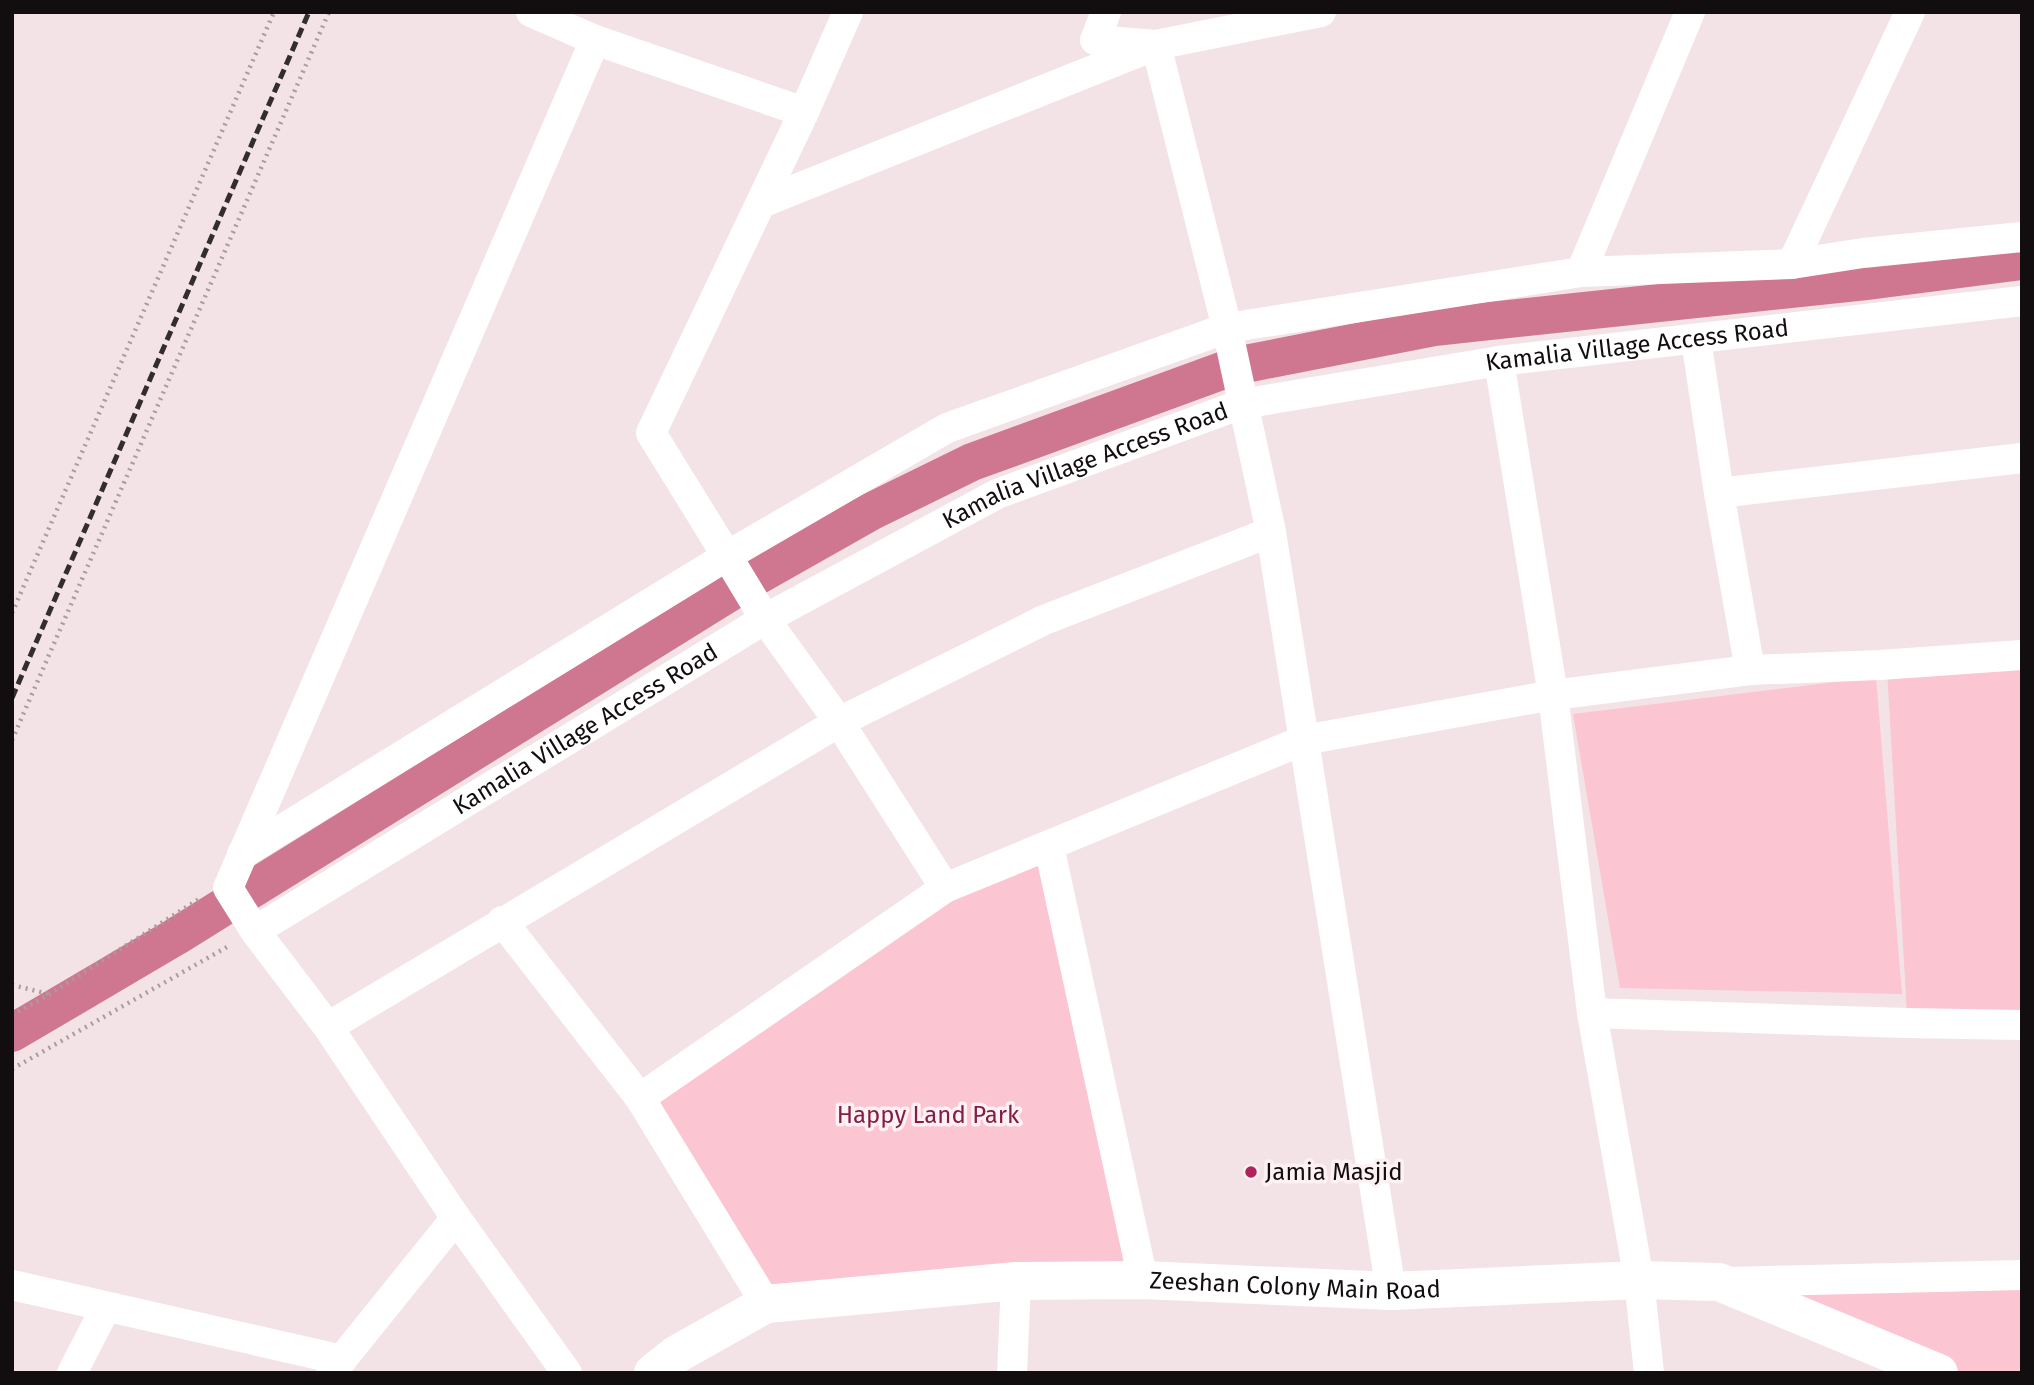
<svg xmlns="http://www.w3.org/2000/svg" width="2034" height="1385" font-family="'Fira Sans',sans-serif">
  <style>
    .green { fill: #fbc5d2 }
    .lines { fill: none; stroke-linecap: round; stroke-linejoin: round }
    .canal { stroke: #cf7791; stroke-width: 38 }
    .path { stroke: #a99c9f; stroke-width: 4.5; stroke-dasharray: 2 5; stroke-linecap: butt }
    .street { stroke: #fff; stroke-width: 30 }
    .secondary { stroke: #fff; stroke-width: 38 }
    .rail { stroke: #332d2e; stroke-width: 5; stroke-dasharray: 10 5; stroke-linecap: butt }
    .poi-dot { fill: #b0235d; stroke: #fef1f4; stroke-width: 2.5 }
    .labels { text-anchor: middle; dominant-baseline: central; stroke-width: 7; stroke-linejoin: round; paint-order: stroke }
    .street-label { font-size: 24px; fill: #120d0e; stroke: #fef1f4 }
    .park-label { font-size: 24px; fill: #851c46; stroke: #fef1f4 }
    .poi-label { font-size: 24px; fill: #120d0e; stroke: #fef1f4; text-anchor: start }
  </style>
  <rect width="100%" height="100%" fill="#f3e3e7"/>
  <g class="green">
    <polygon points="2022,658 2022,1018 1907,1014 1887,669"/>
    <polygon points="1876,677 1902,994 1620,988 1573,714"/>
    <polygon points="1049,846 1143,1280 766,1304 644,1105 945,888"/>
    <polygon points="2022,1275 2022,1373 1939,1373 1719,1282"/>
  </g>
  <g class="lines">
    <polyline class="canal" points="12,1033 175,937 748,581 872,511 972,462 1235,366 1434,327 1866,281 2022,261"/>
    <g class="path">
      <polyline points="12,613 274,12"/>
      <polyline points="12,740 329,12"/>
      <polyline points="12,985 49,994"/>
      <polyline points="12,1015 50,994 199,899"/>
      <polyline points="12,1069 227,947"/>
    </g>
    <g class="street">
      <polyline points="531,12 595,40"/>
      <polyline points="848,12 804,112 651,433 727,556 947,428 1227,328 1581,272 1792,264 1863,253 2022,237"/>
      <polyline points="1106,12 1095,40 1156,45 1227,328 1271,532 1391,1291"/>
      <polyline points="761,203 1156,45 1321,12"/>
      <polyline points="1792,264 1910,12"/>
      <polyline points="1581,272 1690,12"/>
      <polyline points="1696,339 1719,493 1750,670"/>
      <polyline points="1499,361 1553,695 1592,1013 1639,1280 1649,1373"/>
      <polyline points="1719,493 2022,458"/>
      <polyline points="1049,846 1143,1280"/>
      <polyline points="242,854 727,556 765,619 839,722 945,888"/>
      <polyline points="502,921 640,1098"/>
      <path id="s1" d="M 255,931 L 765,619 L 997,494 L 1242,404 L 1499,361 L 2022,301"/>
      <polyline points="1592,1013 1907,1023 2022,1025"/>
      <polyline points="328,1027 255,931 228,888 595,40 804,112"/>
      <polyline points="1727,1282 2022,1275"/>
      <polyline points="12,1285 342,1360"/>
      <polyline points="766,1304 640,1098 945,888 1304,740 1553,695 1750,670 1880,665 2022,655"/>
      <polyline points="72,1373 106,1307"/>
      <polyline points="331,1373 456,1218"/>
      <polyline points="567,1373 456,1218 328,1027 839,722 1044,620 1271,532"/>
      <polyline points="1012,1373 1016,1281"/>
    </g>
    <path class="secondary" id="s2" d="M 653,1373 L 677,1354 L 766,1304 L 1016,1281 L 1143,1280 L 1391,1291 L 1639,1280 L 1719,1282 L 1939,1373"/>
    <polyline class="rail" points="12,698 309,12"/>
  </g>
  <circle class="poi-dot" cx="1251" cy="1172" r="7"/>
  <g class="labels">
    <g class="street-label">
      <text stroke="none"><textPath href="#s1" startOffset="1522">Kamalia Village Access Road</textPath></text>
      <text stroke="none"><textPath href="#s1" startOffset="954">Kamalia Village Access Road</textPath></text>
      <text stroke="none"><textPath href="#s1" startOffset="387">Kamalia Village Access Road</textPath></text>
      <text stroke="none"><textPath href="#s2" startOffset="663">Zeeshan Colony Main Road</textPath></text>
    </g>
    <g class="park-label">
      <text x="928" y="1115">Happy Land Park</text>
    </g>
    <g class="poi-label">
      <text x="1265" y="1172">Jamia Masjid</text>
    </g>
  </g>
  <rect width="2034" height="1385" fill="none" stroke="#120d0e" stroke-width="28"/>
</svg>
